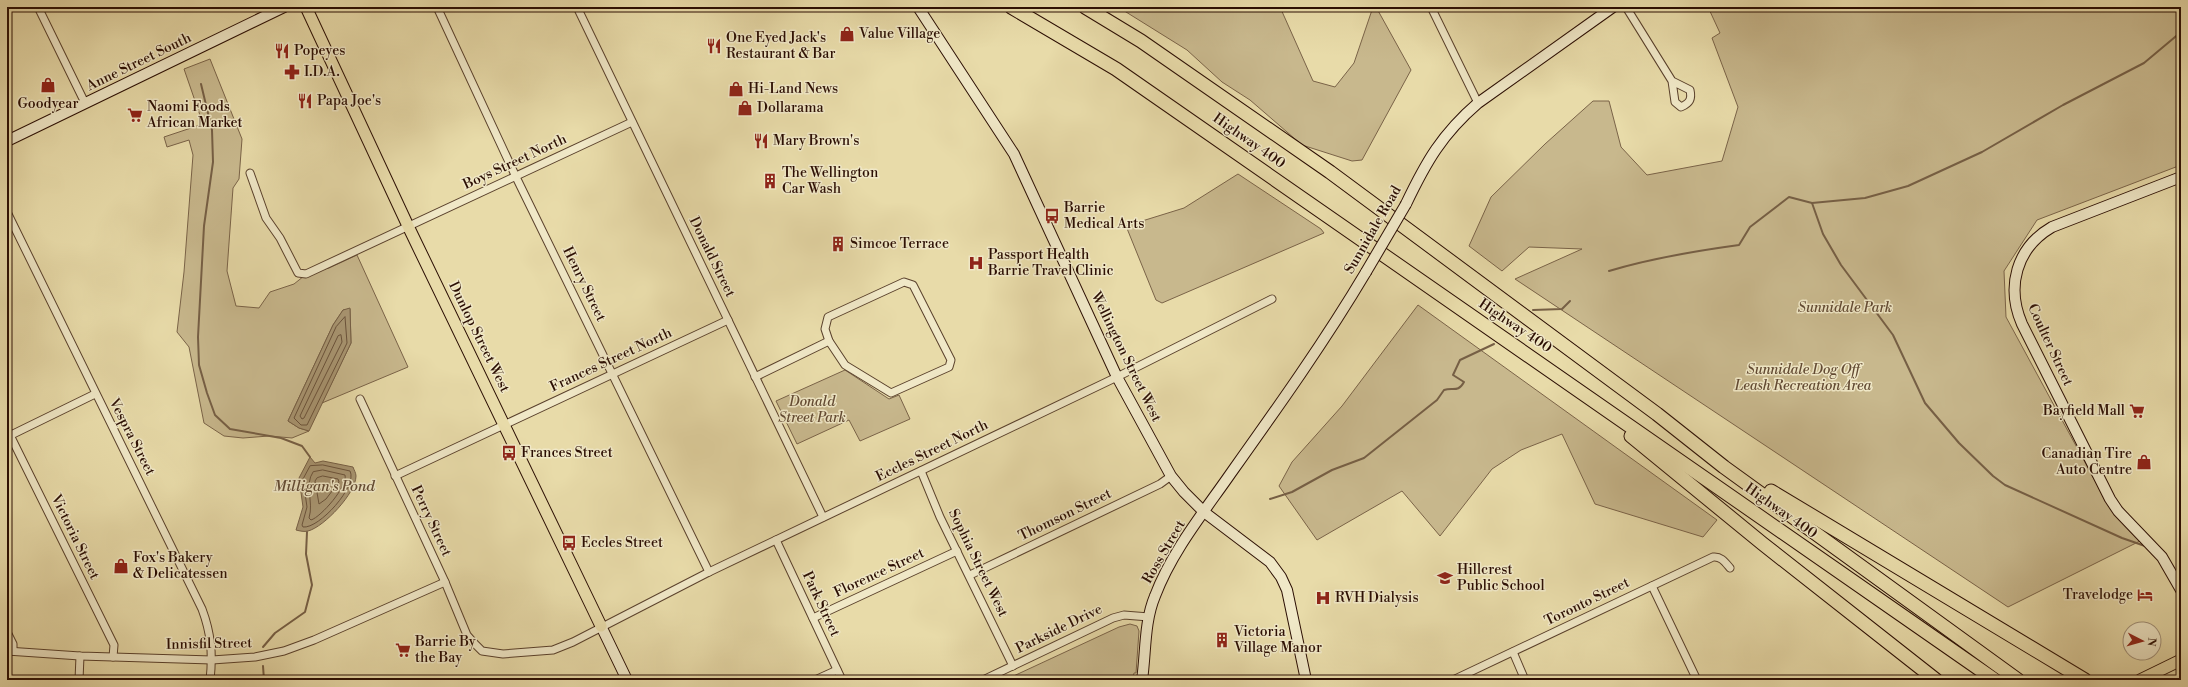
<svg xmlns="http://www.w3.org/2000/svg" width="2188" height="687" font-family="'Libre Bodoni',serif">
  <style>
    .green { fill: #c8b88d; stroke: #7a6348 }
    .water { fill: #a89571; stroke: #765f45 }
    .lines { fill: none; stroke-linecap: round; stroke-linejoin: round }
    .shore { stroke: #6a523a; stroke-width: 1 }
    .stream { stroke: #765f45; stroke-width: 2 }
    .street-casing { stroke: #5a412c; stroke-width: 9 }
    .secondary-casing { stroke: #2b0e03; stroke-width: 12 }
    .primary-casing { stroke: #2b0e03; stroke-width: 13 }
    .highway-casing { stroke: #2b0e03; stroke-width: 15 }
    .street { stroke: #f0e8c7; stroke-width: 7 }
    .secondary { stroke: #f0e8c7; stroke-width: 10 }
    .primary { stroke: #e8dba9; stroke-width: 11 }
    .highway { stroke: #e8dba9; stroke-width: 13 }
    .secondary-bridge-casing { stroke: #2b0e03; stroke-width: 12; stroke-linecap: butt }
    .secondary-bridge { stroke: #f0e8c7; stroke-width: 10 }
    .labels { text-anchor: middle; dominant-baseline: central; stroke-width: 3; stroke-linejoin: round; paint-order: stroke }
    .poi-label { font-size: 14px; fill: #2b0e03; stroke: #f0e8c7; text-anchor: start }
    .street-label { font-size: 14px; fill: #2b0e03; stroke: #f0e8c7 }
    .park-label { font-size: 14px; font-style: italic; fill: #624a33; stroke: #f0e8c7 }
    .water-label { font-size: 15px; font-style: italic; fill: #634b34; stroke: #f0e8c7 }
  </style>
  <rect width="100%" height="100%" fill="#e8dba9"/>
  <filter id="stains"><feTurbulence type="fractalNoise" baseFrequency=".005" numOctaves="4"/><feColorMatrix values="0 0 0 0 .2 0 0 0 0 .09 0 0 0 0 .02 0 0 0 .5 -.17"/></filter>
  <radialGradient id="worn" r=".72"><stop offset=".6" stop-color="#630" stop-opacity="0"/><stop offset="1" stop-color="#630" stop-opacity=".3"/></radialGradient>
  <g class="green">
    <polygon points="1118,7 1280,7 1313,81 1335,87 1354,63 1373,7 1376,7 1411,70 1362,160 1352,161 1302,145 1250,100 1222,82 1187,50"/>
    <polygon points="1708,7 2181,7 2181,165 2037,220 2004,271 2006,317 2106,501 2140,541 2008,607 1515,279 1582,249 1529,247 1502,271 1469,246 1491,197 1545,144 1593,101 1609,101 1621,147 1647,175 1722,161 1738,107 1712,38 1720,33"/>
    <polygon points="210,59 242,139 239,179 233,188 227,271 236,306 259,308 270,292 294,284 309,272 329,268 357,255 408,367 322,403 351,343 350,309 343,310 333,325 288,421 299,428 309,431 292,438 269,436 243,438 224,436 204,423 189,347 177,332 184,272 193,155 189,140 167,147 164,137 203,124 184,69"/>
    <polygon points="1238,174 1321,229 1324,233 1162,303 1156,300 1126,226 1184,208"/>
    <polygon points="1418,305 1717,520 1703,537 1595,504 1562,434 1521,450 1492,469 1440,536 1402,491 1317,540 1279,486 1292,462 1342,406"/>
    <polygon points="845,370 889,399 899,395 910,419 860,441 849,420 797,444 776,401"/>
    <polygon points="1130,624 1137,626 1139,631 1136,673 1134,673 1133,678 1135,680 1005,680 1119,627"/>
  </g>
  <g class="water">
    <polygon points="350,308 351,343 309,431 299,428 288,421 333,325 343,310"/>
    <path d="M 310,457 L 315,463 L 323,461 L 353,467 C 354,470 356,473 356,476 C 356,493 324,527 308,531 C 304,532 300,531 296,530 L 303,507 L 299,478 Z"/>
  </g>
  <g class="lines">
    <g class="shore">
      <polygon points="345,317 347,343 307,425 301,425 294,418 336,327"/>
      <polygon points="341,335 342,342 304,418 302,419 300,416 338,336"/>
      <path d="M 323,465 L 350,471 C 358,486 319,529 303,527 L 302,525 L 307,507 L 303,479 L 310,466 Z"/>
      <path d="M 323,470 L 345,475 C 348,486 321,517 311,520 L 309,518 C 314,502 304,485 313,472 Z"/>
      <polygon points="323,476 338,479 339,482 326,499 319,504 315,481 317,478"/>
    </g>
    <g class="stream">
      <polyline points="201,84 212,130 213,162 204,226 198,337 199,365 207,393 215,415 230,429 281,438 302,446 310,457"/>
      <polyline points="1812,203 1823,234 1841,265 1893,335 1925,403 1959,443 1993,476 2005,485 2122,538 2145,546"/>
      <path d="M 1609,271 C 1652,258 1695,251 1739,245 L 1750,227 L 1789,197 L 1812,203 L 1865,198 L 1908,186 L 1982,152 L 2063,105 L 2144,63 L 2181,32"/>
      <polyline points="1533,310 1562,309 1570,301"/>
      <path d="M 1270,499 L 1292,492 L 1332,470 L 1364,458 L 1437,400 L 1444,390 C 1453,387 1458,393 1464,382 L 1453,375 L 1460,360 L 1494,344"/>
      <polyline points="263,647 275,633 305,612 312,585 306,554 307,532"/>
      <polyline points="263,666 264,680"/>
    </g>
    <g class="street-casing">
      <g id="street">
        <polyline points="38,7 85,103"/>
        <polyline points="437,7 516,177 709,572"/>
        <polyline points="577,7 823,517"/>
        <polyline points="1431,7 1478,103"/>
        <path d="M 1626,7 L 1672,81 L 1690,90 C 1692,99 1690,103 1681,107 L 1675,102 L 1672,81"/>
        <polyline points="250,173 266,218 280,238 298,273 306,274 632,122"/>
        <path d="M 7,212 L 202,609 C 211,633 213,654 210,680"/>
        <polygon points="904,282 913,285 951,360 949,367 891,393 845,365 829,341 825,329 828,317"/>
        <polyline points="755,377 829,341"/>
        <polyline points="360,399 445,582 467,635 474,643 482,651 503,654 553,650 573,642 709,572 1117,377 1272,299"/>
        <polyline points="7,429 114,645 113,657"/>
        <polyline points="7,437 95,394"/>
        <polyline points="921,471 940,517 1013,666"/>
        <polyline points="395,476 728,320"/>
        <polyline points="776,540 842,680"/>
        <polyline points="970,575 1160,484 1171,476"/>
        <polyline points="1652,586 1697,680"/>
        <polyline points="813,618 957,551"/>
        <polyline points="7,632 13,644 13,651"/>
        <polyline points="7,651 80,656 212,660 255,657 284,651 314,640 445,582"/>
        <polyline points="1513,652 1525,680"/>
        <polyline points="79,680 80,656"/>
        <polyline points="815,680 837,670"/>
        <polyline points="983,680 1113,618 1124,615 1149,617"/>
        <path d="M 1453,680 L 1713,557 C 1721,556 1725,562 1730,568"/>
      </g>
    </g>
    <g class="secondary-casing">
      <g id="secondary">
        <polyline points="918,7 1014,154 1117,377 1171,476 1184,492 1204,512 1270,562 1281,577 1287,590 1306,680"/>
        <polyline points="7,141 284,7"/>
        <path d="M 2181,177 L 2052,227 C 2016,248 2006,287 2022,324 L 2110,499 L 2118,511 L 2162,557 L 2181,590"/>
        <path d="M 1406,204 C 1426,162 1442,134 1478,103 L 1613,7"/>
        <polyline points="601,626 627,680"/>
        <path d="M 1142,680 C 1146,653 1144,622 1155,596 C 1172,551 1204,512 1231,473 C 1278,407 1325,341 1366,272"/>
      </g>
    </g>
    <g class="primary-casing">
      <g id="primary">
        <polyline points="306,7 408,226 601,626"/>
        <polyline points="2140,680 2181,660"/>
      </g>
    </g>
    <g class="highway-casing">
      <g id="highway">
        <polyline points="1011,7 1116,69 1995,680"/>
        <polyline points="1085,7 1141,41 1330,172 1657,414 1724,467 2018,680"/>
        <polyline points="1631,436 1763,544 1936,680"/>
        <polyline points="1771,491 2085,680"/>
      </g>
    </g>
    <use href="#street" class="street"/>
    <use href="#secondary" class="secondary"/>
    <use href="#primary" class="primary"/>
    <use href="#highway" class="highway"/>
    <g class="secondary-bridge-casing">
      <polyline id="secondary-bridge" points="1366,272 1406,204"/>
    </g>
    <use href="#secondary-bridge" class="secondary-bridge"/>
  </g>
  <defs>
    <g id="shop-bare" transform="scale(1.2)"><path d="M-5-2.5h2.3a2.7 3.5 0 0 1 5.4 0H5L5.5 6h-11ZM-1.5-2.5h3a1.5 2.3 0 0 0-3 0Z" fill="#8f2418" stroke="#f0e8c7" stroke-width="2.5" paint-order="stroke"/></g>
    <g id="restaurant-bare" transform="scale(1.2)"><path d="M-5-6h1v4h1v-4h1v4h1v-4h1v5L-1.5 .5V6h-2V.5L-5-1ZM5-6V6H3V1.5H1.5Q1.5-4 5-6Z" fill="#8f2418" stroke="#f0e8c7" stroke-width="2.5" paint-order="stroke"/></g>
    <g id="pharmacy-bare" transform="scale(1.2)"><path d="M-2-6h4v4h4v4h-4v4h-4v-4h-4v-4h4Z" fill="#8f2418" stroke="#f0e8c7" stroke-width="2.5" paint-order="stroke"/></g>
    <g id="supermarket-bare" transform="scale(1.2)"><path d="M-6-5.5h2.5l.6 2H6L4.5 2H-2.5L-4.4-4H-6ZM-1.5 3.2a1.3 1.3 0 1 0 .1 0ZM3 3.2a1.3 1.3 0 1 0 .1 0Z" fill="#8f2418" stroke="#f0e8c7" stroke-width="2.5" paint-order="stroke"/></g>
    <g id="building-bare" transform="scale(1.2)"><path d="M-4-6H4V6H1V3H-1V6H-4ZM-2.5-4.3h1.7v1.8h-1.7ZM.8-4.3h1.7v1.8H.8ZM-2.5-1h1.7V.8h-1.7ZM.8-1h1.7V.8H.8Z" fill="#8f2418" stroke="#f0e8c7" stroke-width="2.5" paint-order="stroke"/></g>
    <g id="bus-bare" transform="scale(1.2)"><path d="M-5-6H5V4H4V6H2V4H-2V6H-4V4H-5ZM-3.5-4V0h7V-4ZM-3.5 1.2v1.5H-2V1.2ZM2 1.2v1.5H3.5V1.2Z" fill="#8f2418" stroke="#f0e8c7" stroke-width="2.5" paint-order="stroke"/></g>
    <g id="hospital-bare" transform="scale(1.2)"><path d="M-5-5h3v3.5h4V-5h3V5h-3V1.5h-4V5h-3Z" fill="#8f2418" stroke="#f0e8c7" stroke-width="2.5" paint-order="stroke"/></g>
    <g id="school-bare" transform="scale(1.2)"><path d="M0-5L7-2L0 1L-7-2ZM-4 1L0 2.5L4 1V4Q0 6-4 4Z" fill="#8f2418" stroke="#f0e8c7" stroke-width="2.5" paint-order="stroke"/></g>
    <g id="hotel-bare" transform="scale(1.2)"><path d="M-6-4.5h1.5V1H6V5H4.5V3h-9V5H-6ZM-4 0a1.8 1.8 0 1 1 3.6 0ZM.5 0V-2.5h3Q6-2.5 6 0Z" fill="#8f2418" stroke="#f0e8c7" stroke-width="2.5" paint-order="stroke"/></g>
  </defs>
  <g fill-rule="evenodd">
    <use href="#shop-bare" x="847" y="34"/>
    <use href="#restaurant-bare" x="714" y="46"/>
    <use href="#restaurant-bare" x="282" y="51"/>
    <use href="#pharmacy-bare" x="292" y="72"/>
    <use href="#shop-bare" x="48" y="85"/>
    <use href="#shop-bare" x="736" y="89"/>
    <use href="#restaurant-bare" x="305" y="101"/>
    <use href="#shop-bare" x="745" y="108"/>
    <use href="#supermarket-bare" x="135" y="115"/>
    <use href="#restaurant-bare" x="761" y="141"/>
    <use href="#building-bare" x="770" y="181"/>
    <use href="#bus-bare" x="1052" y="216"/>
    <use href="#building-bare" x="838" y="244"/>
    <use href="#hospital-bare" x="976" y="263"/>
    <use href="#supermarket-bare" x="2137" y="411"/>
    <use href="#bus-bare" x="509" y="453"/>
    <use href="#shop-bare" x="2144" y="462"/>
    <use href="#bus-bare" x="569" y="543"/>
    <use href="#shop-bare" x="121" y="566"/>
    <use href="#school-bare" x="1445" y="578"/>
    <use href="#hotel-bare" x="2145" y="595"/>
    <use href="#hospital-bare" x="1323" y="598"/>
    <use href="#building-bare" x="1222" y="640"/>
    <use href="#supermarket-bare" x="403" y="650"/>
  </g>
  <g class="labels">
    <g class="poi-label">
      <text x="859" y="34">Value Village</text>
      <text x="726" y="38">One Eyed Jack's<tspan x="726" dy="16">Restaurant &amp; Bar</tspan></text>
      <text x="294" y="51">Popeyes</text>
      <text x="304" y="72">I.D.A.</text>
      <text x="748" y="89">Hi-Land News</text>
      <text x="317" y="101">Papa Joe's</text>
      <text x="48" y="104" text-anchor="middle">Goodyear</text>
      <text x="147" y="107">Naomi Foods<tspan x="147" dy="16">African Market</tspan></text>
      <text x="757" y="108">Dollarama</text>
      <text x="773" y="141">Mary Brown's</text>
      <text x="782" y="173">The Wellington<tspan x="782" dy="16">Car Wash</tspan></text>
      <text x="1064" y="208">Barrie<tspan x="1064" dy="16">Medical Arts</tspan></text>
      <text x="850" y="244">Simcoe Terrace</text>
      <text x="988" y="255">Passport Health<tspan x="988" dy="16">Barrie Travel Clinic</tspan></text>
      <text x="2125" y="411" text-anchor="end">Bayfield Mall</text>
      <text x="521" y="453">Frances Street</text>
      <text x="2132" y="454" text-anchor="end">Canadian Tire<tspan x="2132" dy="16">Auto Centre</tspan></text>
      <text x="581" y="543">Eccles Street</text>
      <text x="133" y="558">Fox's Bakery<tspan x="133" dy="16">&amp; Delicatessen</tspan></text>
      <text x="1457" y="570">Hillcrest<tspan x="1457" dy="16">Public School</tspan></text>
      <text x="2133" y="595" text-anchor="end">Travelodge</text>
      <text x="1335" y="598">RVH Dialysis</text>
      <text x="1234" y="632">Victoria<tspan x="1234" dy="16">Village Manor</tspan></text>
      <text x="415" y="642">Barrie By<tspan x="415" dy="16">the Bay</tspan></text>
    </g>
    <g class="street-label">
      <text transform="translate(139 62) rotate(-26)">Anne Street South</text>
      <text transform="translate(1249 141) rotate(35)">Highway 400</text>
      <text transform="translate(515 162) rotate(-25)">Boys Street North</text>
      <text transform="translate(1373 230) rotate(-60)">Sunnidale Road</text>
      <text transform="translate(712 257) rotate(64)">Donald Street</text>
      <text transform="translate(584 284) rotate(64)">Henry Street</text>
      <text transform="translate(1515 326) rotate(34)">Highway 400</text>
      <text transform="translate(479 337) rotate(64)">Dunlop Street West</text>
      <text transform="translate(2050 345) rotate(65)">Coulter Street</text>
      <text transform="translate(1126 357) rotate(64)">Wellington Street West</text>
      <text transform="translate(611 360) rotate(-25)">Frances Street North</text>
      <text transform="translate(132 437) rotate(63)">Vespra Street</text>
      <text transform="translate(932 451) rotate(-26)">Eccles Street North</text>
      <text transform="translate(1781 511) rotate(35)">Highway 400</text>
      <text transform="translate(1065 515) rotate(-26)">Thomson Street</text>
      <text transform="translate(431 521) rotate(65)">Perry Street</text>
      <text transform="translate(75 537) rotate(64)">Victoria Street</text>
      <text transform="translate(1164 552) rotate(-60)">Ross Street</text>
      <text transform="translate(978 563) rotate(64)">Sophia Street West</text>
      <text transform="translate(879 573) rotate(-25)">Florence Street</text>
      <text transform="translate(1587 602) rotate(-26)">Toronto Street</text>
      <text transform="translate(821 604) rotate(65)">Park Street</text>
      <text transform="translate(1059 629) rotate(-26)">Parkside Drive</text>
      <text transform="translate(209 644) rotate(-1)">Innisfil Street</text>
    </g>
    <g class="park-label">
      <text x="1845" y="308">Sunnidale Park</text>
      <text x="1803" y="370">Sunnidale Dog Off<tspan x="1803" dy="16">Leash Recreation Area</tspan></text>
      <text x="812" y="402">Donald<tspan x="812" dy="16">Street Park</tspan></text>
    </g>
    <g class="water-label">
      <text x="324" y="486">Milligan's Pond</text>
    </g>
  </g>
  <rect width="2188" height="687" fill="none" stroke="#e8dba9" stroke-width="24"/>
  <rect x="8" y="8" width="2172" height="671" fill="none" stroke="#2b0e03" stroke-width="2"/>
  <rect x="12" y="12" width="2164" height="663" fill="none" stroke="#2b0e03"/>
  <g transform="translate(2142 641) rotate(96)"><circle r="19" fill="#f0e8c7" stroke="#a19179"/>
  <path d="M0-3L7 15L0 10L-7 15Z" fill="#8f2418"/>
  <text y="-6" font-size="11" font-weight="bold" text-anchor="middle" fill="#2b0e03">N</text>
  </g>
  <rect width="100%" height="100%" filter="url(#stains)"/>
  <rect width="100%" height="100%" fill="url(#worn)"/>
</svg>
